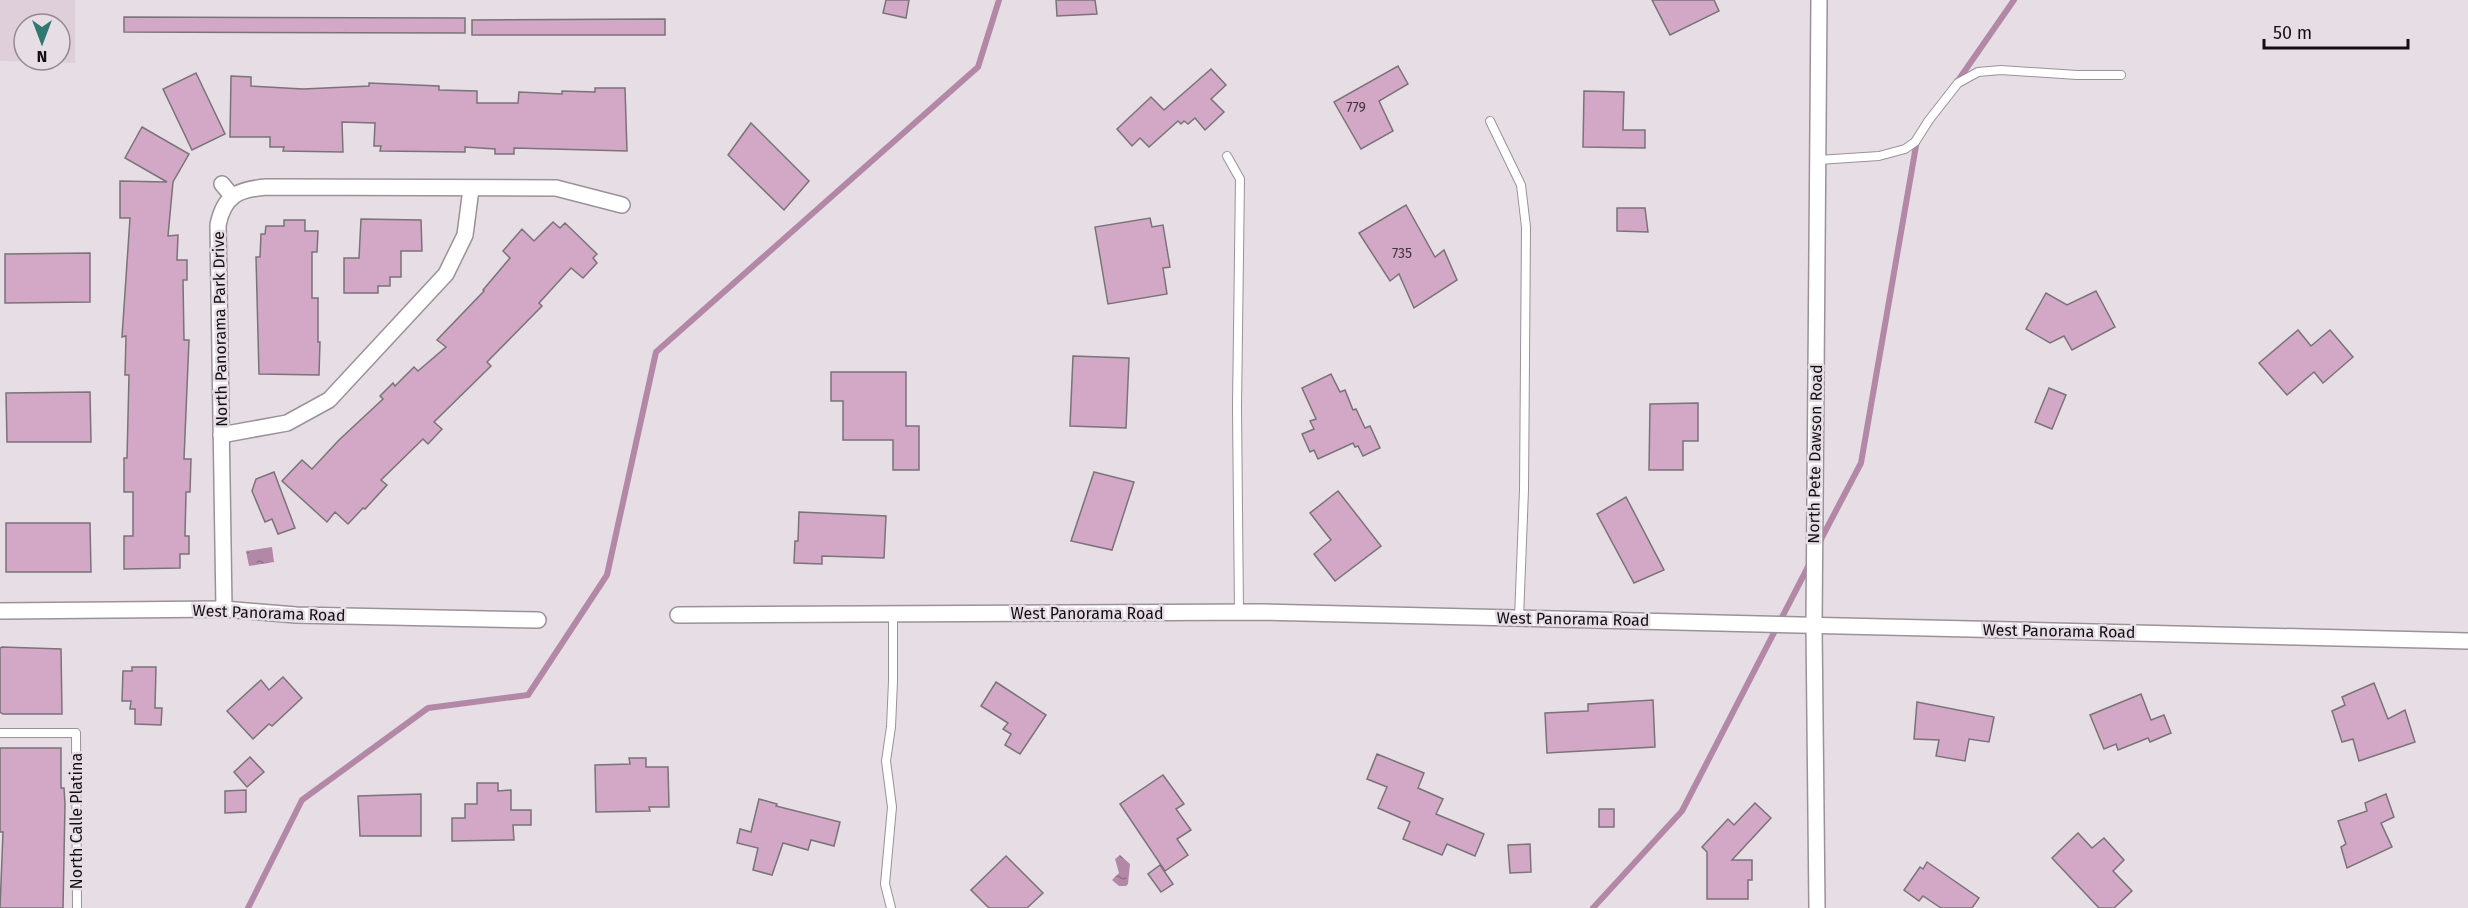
<svg xmlns="http://www.w3.org/2000/svg" width="2468" height="908" font-family="'Fira Sans',sans-serif">
  <style>
    .built { fill: #dfcfda; fill-rule: evenodd }
    .water { fill: url(#water-ripples) }
    .lines { fill: none; stroke-linecap: round; stroke-linejoin: round }
    .stream { stroke: #b388a7; stroke-width: 6 }
    .building { fill: #d3a7c6; stroke: #7a7378; stroke-width: 1.5 }
    .service-casing { stroke: #9a9297; stroke-width: 10 }
    .minor-casing { stroke: #9a9297; stroke-width: 18 }
    .service { stroke: #fff; stroke-width: 8 }
    .minor { stroke: #fff; stroke-width: 15 }
    .labels { text-anchor: middle; dominant-baseline: central; stroke-width: 5; stroke-linejoin: round; paint-order: stroke }
    .number-label { font-size: 14px; fill: #42353e }
    .street-label { font-size: 16px; fill: #120f11; stroke: #e6dee4 }
  </style>
  <defs>
    <pattern id="water-ripples" width="26" height="14" patternUnits="userSpaceOnUse" patternTransform="scale(1.5)"><rect width="26" height="14" fill="#b388a7"/><path d="M2 4q2-2 4 0t4 0M15 11q2-2 4 0t4 0" fill="none" stroke="#906e87"/></pattern>
  </defs>
  <rect width="100%" height="100%" fill="#e6dee4"/>
  <path class="built" d="M 0,0 L 75,0 L 75,63 L 0,61 ZM 24,24 L 60,24 L 60,60 L 24,60 Z"/>
  <g class="water">
    <polygon points="272,547 274,562 249,566 246,551"/>
    <polygon points="1120,855 1130,864 1128,884 1126,886 1119,886 1112,880 1119,873 1115,859"/>
  </g>
  <g class="lines">
    <g class="stream">
      <polyline points="1957,82 2014,0"/>
      <polyline points="1819,543 1861,463 1917,140"/>
      <polyline points="248,908 302,800 428,708 528,695 607,575 656,352 978,67 999,0"/>
      <polyline points="1593,908 1682,811 1811,561"/>
    </g>
  </g>
  <g class="building">
    <polygon points="886,0 909,0 906,18 883,13"/>
    <polygon points="1056,0 1095,0 1097,14 1057,16"/>
    <polygon points="1652,0 1714,0 1719,11 1670,35"/>
    <polygon points="124,17 465,18 465,33 124,32"/>
    <polygon points="665,19 665,35 472,35 472,20"/>
    <polygon points="1398,66 1408,84 1379,101 1393,131 1361,149 1334,102"/>
    <polygon points="1211,69 1226,85 1211,99 1224,112 1205,130 1195,118 1188,124 1184,121 1181,124 1178,121 1149,147 1140,138 1132,146 1117,129 1151,97 1164,110"/>
    <polygon points="196,73 225,134 192,150 163,89"/>
    <polygon points="231,76 251,77 251,86 303,89 369,86 369,83 439,86 439,90 477,91 477,103 518,103 519,92 562,94 562,91 595,92 595,88 625,88 627,151 514,148 514,154 495,154 495,149 465,147 465,152 380,151 381,146 374,146 375,123 342,122 343,152 283,151 284,147 270,147 270,137 230,137"/>
    <polygon points="1584,91 1624,92 1623,130 1645,130 1645,148 1583,147"/>
    <polygon points="751,123 809,181 784,210 728,155"/>
    <polygon points="142,127 189,154 173,182 168,236 178,235 177,260 187,260 187,280 183,280 184,340 189,340 184,459 191,459 190,492 186,492 185,536 189,536 189,554 180,554 180,568 124,569 124,536 133,536 133,492 124,492 124,458 127,458 129,375 125,375 126,336 122,337 130,218 120,218 120,181 167,182 125,158"/>
    <polygon points="1406,205 1435,257 1444,250 1457,280 1414,308 1399,274 1390,281 1359,233"/>
    <polygon points="1617,208 1645,208 1648,232 1617,231"/>
    <polygon points="1150,218 1152,227 1163,225 1170,267 1163,268 1167,294 1108,304 1095,227"/>
    <polygon points="361,219 421,220 422,251 401,251 401,277 390,277 390,286 378,286 378,293 344,293 344,258 359,258"/>
    <polygon points="284,220 305,220 305,231 318,231 317,252 312,252 312,298 318,298 318,342 320,342 319,375 259,374 256,257 260,257 261,234 265,234 266,226 284,226"/>
    <polygon points="553,222 560,228 565,223 597,254 593,258 597,263 583,278 571,268 539,303 542,306 487,362 491,366 434,422 442,429 428,444 423,439 381,480 387,485 365,509 363,508 348,524 335,512 327,522 282,481 302,460 312,469 339,440 383,399 380,396 393,383 395,386 414,367 418,371 446,347 437,340 484,291 483,290 510,258 503,251 522,229 534,241"/>
    <polygon points="90,253 90,302 5,303 5,254"/>
    <polygon points="2096,291 2115,327 2072,350 2064,336 2050,343 2026,329 2046,293 2067,305"/>
    <polygon points="2298,330 2311,346 2330,330 2353,357 2323,383 2314,372 2287,395 2259,363"/>
    <polygon points="1073,356 1129,358 1126,428 1070,426"/>
    <polygon points="831,372 906,372 906,426 919,426 919,470 893,470 893,440 843,440 843,401 831,401"/>
    <polygon points="1331,374 1340,392 1345,390 1353,410 1356,409 1365,428 1370,426 1380,448 1363,456 1358,446 1355,447 1353,443 1318,459 1314,450 1310,452 1302,434 1314,429 1310,421 1316,419 1302,388"/>
    <polygon points="2049,388 2066,395 2052,429 2035,422"/>
    <polygon points="90,392 91,442 7,442 6,393"/>
    <polygon points="1698,403 1698,441 1683,441 1683,470 1649,470 1650,404"/>
    <polygon points="274,472 295,528 278,534 272,519 265,522 252,491 256,479"/>
    <polygon points="1094,472 1134,482 1112,550 1071,541"/>
    <polygon points="1338,491 1381,546 1335,581 1314,554 1331,540 1310,513"/>
    <polygon points="1626,497 1664,570 1634,583 1597,514"/>
    <polygon points="799,512 886,516 884,558 822,556 822,564 794,563 795,541 798,541"/>
    <polygon points="6,523 90,523 91,572 6,572"/>
    <polygon points="2,647 61,649 62,714 3,714 0,712 0,648"/>
    <polygon points="132,667 156,667 155,708 162,708 161,725 135,724 135,709 130,709 131,701 122,701 123,671 132,671"/>
    <polygon points="283,677 302,698 272,726 269,724 253,739 227,711 261,680 269,690"/>
    <polygon points="996,682 1046,715 1020,754 1005,745 1011,734 1003,729 1008,723 981,706"/>
    <polygon points="2374,683 2388,719 2405,710 2415,742 2359,761 2353,739 2342,742 2332,711 2345,705 2342,697"/>
    <polygon points="2141,694 2151,720 2164,715 2171,733 2150,742 2148,738 2118,750 2116,744 2104,749 2090,715"/>
    <polygon points="1653,700 1655,747 1547,753 1545,713 1588,711 1588,704"/>
    <polygon points="1917,702 1994,717 1989,742 1969,739 1965,761 1936,756 1939,740 1914,739"/>
    <polygon points="0,748 61,748 61,788 64,788 65,804 63,908 0,908 3,832 0,832"/>
    <polygon points="1377,754 1424,773 1418,788 1443,799 1436,814 1484,834 1475,856 1447,844 1442,855 1403,839 1410,822 1378,808 1387,787 1367,779"/>
    <polygon points="250,757 264,772 247,787 234,772"/>
    <polygon points="629,758 646,758 646,767 668,767 669,807 649,807 650,811 596,812 595,765 630,764"/>
    <polygon points="1163,775 1184,804 1176,809 1191,830 1177,839 1188,855 1165,871 1120,804"/>
    <polygon points="477,783 498,783 498,791 511,790 511,810 531,810 531,825 513,825 514,840 452,841 452,818 465,818 465,804 477,804"/>
    <polygon points="246,790 246,812 225,813 225,791"/>
    <polygon points="421,794 421,836 360,836 358,796"/>
    <polygon points="2386,794 2394,817 2381,823 2392,847 2347,868 2341,847 2346,844 2338,821 2367,811 2365,803"/>
    <polygon points="759,799 777,804 776,806 840,822 834,846 811,840 808,850 783,843 772,875 753,870 758,848 737,843 740,829 751,832"/>
    <polygon points="1755,803 1771,818 1732,860 1752,860 1752,880 1748,880 1748,899 1707,899 1707,852 1702,847 1728,819 1734,825"/>
    <rect x="1599" y="809" width="15" height="18"/>
    <polygon points="2078,833 2092,848 2104,838 2124,860 2113,871 2132,891 2114,908 2099,908 2052,858"/>
    <polygon points="1530,844 1531,872 1510,873 1508,845"/>
    <polygon points="1006,856 1043,893 1027,908 989,908 971,890"/>
    <polygon points="1927,862 1979,898 1972,908 1941,908 1923,896 1919,901 1904,890 1920,867 1923,869"/>
    <polygon points="1160,865 1173,884 1161,892 1148,874"/>
  </g>
  <g class="lines">
    <g class="service-casing">
      <g id="service">
        <polyline points="1490,121 1521,185 1526,227 1524,490 1519,618"/>
        <polyline points="1227,156 1240,179 1237,407 1239,613"/>
        <polyline points="1818,160 1879,156 1905,149 1915,142 1929,120 1958,83 1978,72 2001,70 2077,75 2121,75"/>
        <polyline points="0,733 76,733 77,908"/>
        <polyline points="891,908 885,884 892,807 886,761 891,727 893,681 893,614"/>
      </g>
    </g>
    <g class="minor-casing">
      <g id="minor">
        <polyline points="222,184 232,196"/>
        <polyline points="221,435 287,423 329,400 446,274 465,235 471,189"/>
        <path d="M 224,609 L 218,225 C 224,195 239,189 267,187 L 556,188 L 622,205"/>
        <polyline points="0,611 224,609 296,615 538,620"/>
        <polyline points="678,615 1261,612 2468,641"/>
        <polyline points="1817,908 1814,625 1819,0"/>
      </g>
    </g>
    <use href="#service" class="service"/>
    <use href="#minor" class="minor"/>
  </g>
  <g class="labels">
    <g class="number-label">
      <text x="1356" y="107">779</text>
      <text x="1402" y="253">735</text>
    </g>
    <g class="street-label">
      <text transform="translate(220 329) rotate(-91)">North Panorama Park Drive</text>
      <text transform="translate(1815 454) rotate(-89)">North Pete Dawson Road</text>
      <text transform="translate(269 613) rotate(2)">West Panorama Road</text>
      <text x="1087" y="613">West Panorama Road</text>
      <text transform="translate(1573 619) rotate(1)">West Panorama Road</text>
      <text transform="translate(2059 631) rotate(1)">West Panorama Road</text>
      <text transform="translate(76 821) rotate(-90)">North Calle Platina</text>
    </g>
  </g>
  <g transform="translate(42 42) rotate(180)"><circle r="28" fill="#e6dee4" stroke="#918b90" stroke-width="1.5"/>
  <path d="M0-4.5L10 22L0 15L-10 22Z" fill="#307871"/>
  <text y="-9" font-size="16" font-weight="bold" text-anchor="middle" fill="#120f11">N</text>
  </g>
  <path d="M2264 39v9h144v-9" fill="none" stroke="#120f11" stroke-width="3"/>
  <text x="2273" y="39" font-size="18" fill="#120f11" stroke="#e6dee4" stroke-width="4.5" paint-order="stroke">50 m</text>
</svg>
